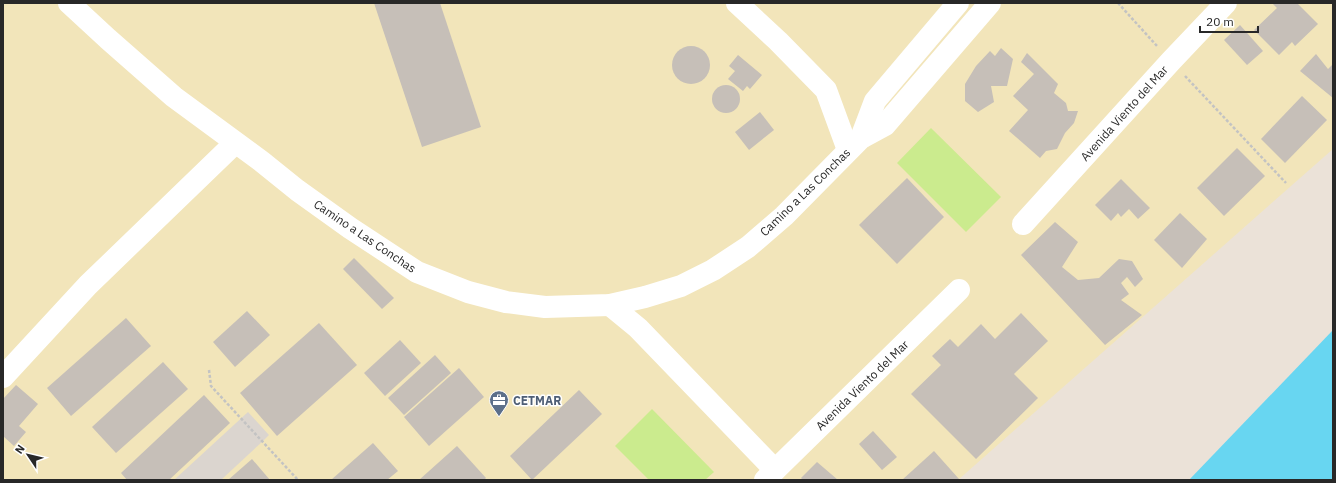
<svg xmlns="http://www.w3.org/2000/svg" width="1336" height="483" font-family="'IBM Plex Sans',sans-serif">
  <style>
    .sand { fill: #f2e5ba }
    .pitch { fill: #cbeb8e }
    .plaza { fill: #dbd5cf }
    .water { fill: #68d6f1 }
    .building { fill: #c6bfb8 }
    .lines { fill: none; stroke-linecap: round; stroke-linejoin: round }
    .path { stroke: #c3c3c3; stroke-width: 2.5; stroke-dasharray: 3 2; stroke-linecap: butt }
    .minor { stroke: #fff; stroke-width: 22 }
    .labels { text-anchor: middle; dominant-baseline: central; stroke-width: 3; stroke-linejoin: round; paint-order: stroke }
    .street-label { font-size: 12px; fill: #282828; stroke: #fff }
    .service-label { font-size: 12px; font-weight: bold; fill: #4e5e75; stroke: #fff; text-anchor: start }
  </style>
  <rect width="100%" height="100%" fill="#ebe2d8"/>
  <polygon class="sand" points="3,3 1333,3 1333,149 958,480 3,480"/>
  <g class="pitch">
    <polygon points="931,128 1001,197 966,232 897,163"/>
    <polygon points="652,409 714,472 705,480 649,480 615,446"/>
  </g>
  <polygon class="plaza" points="248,412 269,435 263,441 221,480 174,480"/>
  <polygon class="water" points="1333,330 1333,480 1189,480"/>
  <g class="building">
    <polygon points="374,3 440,3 481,127 422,147"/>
    <polygon points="1272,3 1297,3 1318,24 1295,46 1292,42 1279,55 1254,30 1277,8"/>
    <polygon points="1240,25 1263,51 1247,65 1224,40"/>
    <circle cx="691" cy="65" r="19"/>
    <polygon points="1001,48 1013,59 1007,86 991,86 994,102 978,112 965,101 965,84 976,66 990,51 995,56"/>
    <polygon points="1027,53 1058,84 1054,93 1066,103 1068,111 1078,111 1074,123 1065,133 1057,149 1046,151 1040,158 1009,131 1028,110 1013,96 1034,74 1021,62"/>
    <polygon points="1316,54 1328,69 1333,64 1333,98 1300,71"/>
    <polygon points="738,55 762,75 750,89 747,86 743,91 728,79 735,71 729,66"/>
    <circle cx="726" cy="99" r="14"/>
    <polygon points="1302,96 1327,120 1285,163 1261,139"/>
    <polygon points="760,112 774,130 749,150 735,132"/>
    <polygon points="1237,148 1265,176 1224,216 1197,188"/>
    <polygon points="907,178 944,217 897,264 859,225"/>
    <polygon points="1121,179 1150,208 1138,219 1129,209 1121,217 1118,213 1111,221 1095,205"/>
    <polygon points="1180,213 1207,239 1182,268 1154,240"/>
    <polygon points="1055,222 1078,242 1062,267 1078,280 1099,278 1119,259 1132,261 1143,279 1135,287 1127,277 1121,283 1129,294 1121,300 1142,315 1105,345 1021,255"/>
    <polygon points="354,258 394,298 382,309 343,269"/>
    <polygon points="247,311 270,335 235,367 213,342"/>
    <polygon points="1021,313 1048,341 1014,374 1038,398 976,459 911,394 941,365 932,356 950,339 958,347 981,324 995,339"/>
    <polygon points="126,318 151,346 71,416 47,388"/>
    <polygon points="319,323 357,365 277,436 240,393"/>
    <polygon points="400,340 421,363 385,396 364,373"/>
    <polygon points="435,355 451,373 404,415 388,398"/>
    <polygon points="163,362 188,389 116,453 92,427"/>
    <polygon points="459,368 484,397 429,446 404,417"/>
    <polygon points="16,385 38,404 19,426 26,432 14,446 3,436 3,399"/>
    <polygon points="579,390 602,414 532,480 510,456"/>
    <polygon points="204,395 230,423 169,480 127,480 121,473"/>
    <polygon points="873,431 897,457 882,470 859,444"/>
    <polygon points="373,443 398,471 387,480 331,480"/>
    <polygon points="457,446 486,478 484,480 419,480"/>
    <polygon points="934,451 959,479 902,480"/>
    <polygon points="252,459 270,480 228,480"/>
    <polygon points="817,462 838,480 803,480 801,478"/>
  </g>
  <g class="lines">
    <g class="path">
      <polyline points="1118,3 1157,46"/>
      <polyline points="1185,76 1286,183"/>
      <polyline points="209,370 211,386 298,480"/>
    </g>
    <g class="minor">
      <polyline points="69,3 108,39 174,97 261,161 297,190 350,228 417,272 468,292 506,302 545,307 610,305 645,297 681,286 713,270 748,247 784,216 861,138 885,125 990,3"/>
      <polyline points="737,3 778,41 826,90 848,150"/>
      <polyline points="861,138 875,101 958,3"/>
      <polyline points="1023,224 1171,61 1226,3"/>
      <polyline points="610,305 638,328 775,470"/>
      <polyline points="3,377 88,285 235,143"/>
      <polyline points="765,480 959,290"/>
    </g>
  </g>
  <defs>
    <g id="office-pin" transform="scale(1)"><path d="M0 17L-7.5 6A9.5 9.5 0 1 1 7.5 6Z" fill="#5c6f8a" stroke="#fff"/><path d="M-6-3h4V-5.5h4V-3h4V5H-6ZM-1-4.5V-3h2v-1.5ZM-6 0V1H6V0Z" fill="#fff"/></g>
  </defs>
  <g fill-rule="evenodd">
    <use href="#office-pin" x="499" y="400"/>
  </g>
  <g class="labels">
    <g class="street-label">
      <text transform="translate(1124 113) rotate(-48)">Avenida Viento del Mar</text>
      <text transform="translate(805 192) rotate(-44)">Camino a Las Conchas</text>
      <text transform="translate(365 236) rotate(34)">Camino a Las Conchas</text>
      <text transform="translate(862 385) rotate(-44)">Avenida Viento del Mar</text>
    </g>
    <g class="service-label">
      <text x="513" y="400">CETMAR</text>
    </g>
  </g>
  <rect width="1336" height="483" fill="none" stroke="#282828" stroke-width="8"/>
  <g transform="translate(28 455) rotate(305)" stroke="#ffffff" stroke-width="3" paint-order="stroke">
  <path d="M0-3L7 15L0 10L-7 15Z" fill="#282828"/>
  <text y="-6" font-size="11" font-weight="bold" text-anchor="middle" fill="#282828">N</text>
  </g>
  <path d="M1200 26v6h58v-6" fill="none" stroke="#282828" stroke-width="2"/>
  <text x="1206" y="26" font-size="12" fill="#282828" stroke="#ffffff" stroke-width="3" paint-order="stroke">20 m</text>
</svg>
